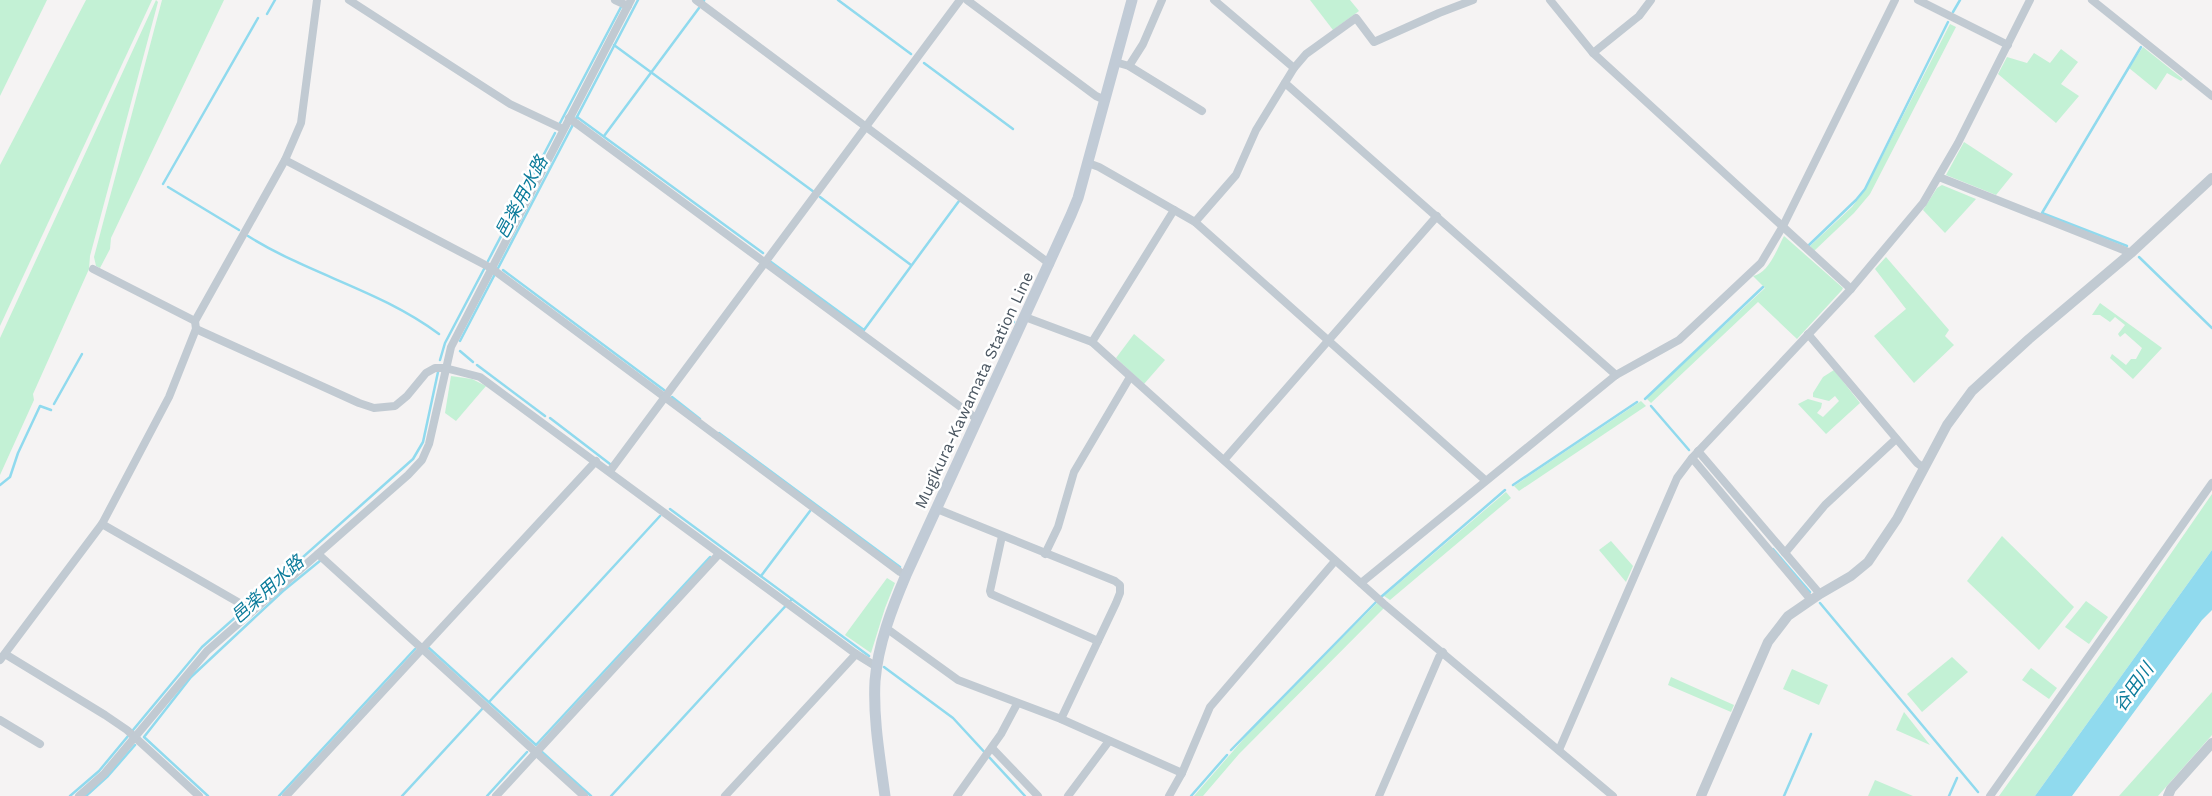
<svg xmlns="http://www.w3.org/2000/svg" width="2212" height="796" font-family="'Work Sans','Noto Sans JP',sans-serif">
  <style>
    .green { fill: #c3f1d5 }
    .water { fill: #90daee }
    .lines { fill: none; stroke-linecap: round; stroke-linejoin: round }
    .stream { stroke: #90daee; stroke-width: 2.5 }
    .minor { stroke: #c1cad2; stroke-width: 8 }
    .tertiary { stroke: #c1cad2; stroke-width: 10 }
    .secondary { stroke: #c1cbd6; stroke-width: 11 }
    .labels { text-anchor: middle; dominant-baseline: central; stroke-width: 5; stroke-linejoin: round; paint-order: stroke }
    .street-label { font-size: 16px; fill: #4a5661; stroke: #fff }
    .water-label { font-size: 18px; font-style: italic; fill: #0c7c9b; stroke: #fff }
  </style>
  <rect width="100%" height="100%" fill="#f5f3f3"/>
  <g class="green">
    <polygon points="0,0 47,0 0,96"/>
    <polygon points="86,0 152,0 0,326 0,165"/>
    <polygon points="156,0 158,2 90,256 89,269 33,394 34,400 0,475 0,338"/>
    <polygon points="162,0 224,0 111,238 110,249 100,268 96,266 94,257"/>
    <polygon points="1310,0 1350,0 1359,11 1333,30"/>
    <polygon points="1950,24 1956,27 1870,194 1854,213 1814,251 1810,246 1852,207 1865,190"/>
    <polygon points="2143,47 2183,79 2181,81 2167,73 2156,90 2129,68"/>
    <polygon points="2061,49 2078,62 2061,84 2079,96 2056,123 1998,74 2007,57 2027,63 2034,53 2050,63"/>
    <polygon points="1964,142 2013,174 1996,195 1946,175"/>
    <polygon points="1942,185 1976,199 1945,233 1923,210 1937,188"/>
    <path d="M 1784,236 L 1843,288 L 1842,290 L 1797,339 L 1758,302 L 1651,403 L 1647,399 L 1648,396 L 1765,288 L 1753,276 C 1769,273 1777,249 1784,236 Z"/>
    <polygon points="1886,257 1949,330 1945,336 1954,345 1914,383 1874,336 1906,309 1875,269"/>
    <polygon points="2100,303 2162,348 2133,379 2110,358 2112,354 2126,365 2131,359 2136,359 2142,348 2125,333 2120,337 2118,334 2125,325 2115,317 2110,322 2100,315 2092,315"/>
    <polygon points="1134,334 1165,360 1144,384 1116,358"/>
    <polygon points="1834,370 1860,403 1826,434 1798,404 1808,399 1822,403 1821,408 1817,413 1823,417 1839,401 1835,396 1829,401 1813,397 1813,393 1823,377"/>
    <polygon points="451,376 472,379 486,386 456,421 445,413"/>
    <polygon points="1641,401 1646,406 1519,491 1514,486"/>
    <polygon points="1506,492 1511,498 1390,600 1384,596"/>
    <polygon points="2212,494 2212,550 2035,796 1999,796 2125,620"/>
    <polygon points="2002,536 2074,607 2039,650 1967,581"/>
    <polygon points="1611,541 1633,566 1626,582 1599,550"/>
    <polygon points="887,578 895,583 885,608 871,653 845,635"/>
    <polygon points="2086,601 2108,617 2089,644 2065,627"/>
    <polygon points="1378,602 1384,608 1239,754 1203,796 1194,796 1254,727"/>
    <polygon points="1952,657 1968,672 1922,712 1907,694"/>
    <polygon points="2031,668 2057,688 2049,699 2022,680"/>
    <polygon points="1792,669 1828,685 1819,705 1783,689"/>
    <polygon points="1671,677 1734,705 1731,712 1668,685"/>
    <polygon points="2212,692 2212,735 2158,796 2119,796"/>
    <polygon points="1904,712 1930,745 1896,730"/>
    <polygon points="1875,780 1913,796 1868,796"/>
  </g>
  <polygon class="water" points="2212,550 2212,610 2202,620 2072,796 2035,796"/>
  <g class="lines">
    <g class="stream">
      <polyline points="838,0 911,54"/>
      <polyline points="704,1 704,0"/>
      <polyline points="1953,12 1960,0"/>
      <polyline points="267,14 275,0"/>
      <polyline points="614,45 814,192"/>
      <polyline points="924,63 1013,129"/>
      <polyline points="577,117 763,253"/>
      <polyline points="559,125 621,7"/>
      <polyline points="604,136 699,8"/>
      <polyline points="163,184 258,18"/>
      <polyline points="168,187 239,230"/>
      <polyline points="820,197 911,265"/>
      <path d="M 248,236 C 310,275 380,290 439,334"/>
      <polyline points="1809,245 1856,200 1865,189 1948,22"/>
      <polyline points="2127,246 2042,213 2141,47"/>
      <polyline points="2139,257 2212,328"/>
      <polyline points="488,261 555,133"/>
      <polyline points="771,262 864,330 959,201"/>
      <polyline points="503,270 664,390"/>
      <polyline points="1011,321 1014,322"/>
      <polyline points="460,341 638,0"/>
      <polyline points="460,351 473,362"/>
      <polyline points="440,360 445,343 484,269"/>
      <polyline points="477,365 545,416"/>
      <polyline points="672,397 700,419"/>
      <polyline points="1645,399 1763,287"/>
      <polyline points="54,404 82,354"/>
      <polyline points="1651,406 1689,450"/>
      <polyline points="550,418 610,464"/>
      <polyline points="719,433 900,567"/>
      <polyline points="0,485 10,477 18,453 40,406 51,410"/>
      <polyline points="1513,485 1637,402"/>
      <polyline points="670,509 869,656"/>
      <polyline points="1773,549 1810,592"/>
      <polyline points="761,576 810,511"/>
      <polyline points="1381,597 1505,490"/>
      <polyline points="1820,603 1978,792"/>
      <polyline points="429,648 536,745 710,557"/>
      <polyline points="884,667 953,718 1025,796"/>
      <polyline points="489,702 660,516"/>
      <polyline points="1231,750 1377,601"/>
      <polyline points="542,752 591,796"/>
      <polyline points="70,796 99,771 202,647 413,459 423,442 438,372"/>
      <polyline points="86,796 108,776 135,745"/>
      <polyline points="208,796 144,737 191,677 283,591 321,560"/>
      <polyline points="279,796 415,649"/>
      <polyline points="402,796 483,708"/>
      <polyline points="487,796 527,752"/>
      <polyline points="611,796 792,599"/>
      <polyline points="1191,796 1227,755"/>
      <polyline points="1784,796 1811,734"/>
      <polyline points="1949,796 1957,778"/>
    </g>
    <g class="minor">
      <polyline points="349,0 510,104 563,129"/>
      <polyline points="615,0 628,6"/>
      <polyline points="696,0 1050,264"/>
      <polyline points="967,0 1096,96 1105,100"/>
      <polyline points="1550,0 1593,53 1851,289"/>
      <polyline points="1918,0 2008,45"/>
      <polyline points="2092,0 2212,96"/>
      <polyline points="1593,53 1639,16 1651,0"/>
      <polyline points="1115,62 1129,66 1202,111"/>
      <polyline points="1129,66 1143,44 1162,0"/>
      <polyline points="1294,68 1306,54 1356,18 1374,42 1439,13 1473,0"/>
      <polyline points="1285,83 1616,375"/>
      <polyline points="569,118 977,419"/>
      <polyline points="285,160 491,268 900,572 906,575"/>
      <polyline points="1088,163 1099,167 1195,222 1485,480"/>
      <polyline points="1939,177 2131,253"/>
      <polyline points="1195,222 1236,175 1256,130 1294,68 1214,0"/>
      <polyline points="93,269 195,321"/>
      <polyline points="1025,317 1092,342 1384,604 1613,796"/>
      <polyline points="196,329 359,403 374,408 395,406 407,396 426,373 435,368 445,368 480,377 856,654 877,667"/>
      <polyline points="1808,334 1917,463 1924,468"/>
      <polyline points="1092,342 1174,210"/>
      <polyline points="1698,451 1820,594"/>
      <polyline points="1692,458 1811,600"/>
      <polyline points="1224,460 1437,216"/>
      <polyline points="610,471 960,0"/>
      <polyline points="937,509 1115,581 1120,585 1120,593 1116,603 1061,719"/>
      <polyline points="102,524 243,605 250,613"/>
      <polyline points="1002,536 990,591 991,594 1098,641"/>
      <polyline points="1785,553 1825,505 1896,439"/>
      <polyline points="318,554 584,796"/>
      <polyline points="1045,554 1058,527 1074,472 1130,377"/>
      <polyline points="1361,583 1616,375 1679,340 1761,263 1783,226 1895,0"/>
      <polyline points="886,628 958,680 1061,719 1182,773"/>
      <polyline points="5,654 105,715 127,730 199,796"/>
      <polyline points="0,660 102,524 169,397 196,329 195,321 285,160 301,123 317,0"/>
      <polyline points="0,720 40,744"/>
      <polyline points="992,748 1038,796"/>
      <polyline points="1559,750 1677,478 1692,458 1851,289 1923,203 1958,143 2030,0"/>
      <polyline points="79,796 104,774 207,651 408,475 422,460 429,444 451,347 631,0"/>
      <polyline points="286,796 596,461"/>
      <polyline points="496,796 719,554"/>
      <polyline points="725,796 856,654"/>
      <polyline points="957,796 1001,734 1017,704"/>
      <polyline points="1068,796 1109,741"/>
      <polyline points="1169,796 1182,773 1210,707 1335,561"/>
      <polyline points="1379,796 1439,657 1443,652"/>
      <polyline points="1990,796 2212,483"/>
    </g>
    <g class="tertiary">
      <polyline points="1701,796 1768,642 1788,616 1820,594 1851,576 1868,562 1897,519 1947,425 1972,391 2029,339 2131,253 2212,178"/>
      <polyline points="2168,796 2171,789 2212,743"/>
    </g>
    <path class="secondary" d="M 885,796 C 880,758 873,719 875,681 C 878,644 892,608 906,575 L 1071,215 L 1078,198 L 1132,0"/>
  </g>
  <g class="labels">
    <g class="street-label">
      <text transform="translate(974 390) rotate(-65)">Mugikura-Kawamata Station Line</text>
    </g>
    <g class="water-label">
      <text transform="translate(521 197) rotate(-62)">邑楽用水路</text>
      <text transform="translate(267 589) rotate(-42)">邑楽用水路</text>
      <text transform="translate(2133 687) rotate(-54)">谷田川</text>
    </g>
  </g>
</svg>
